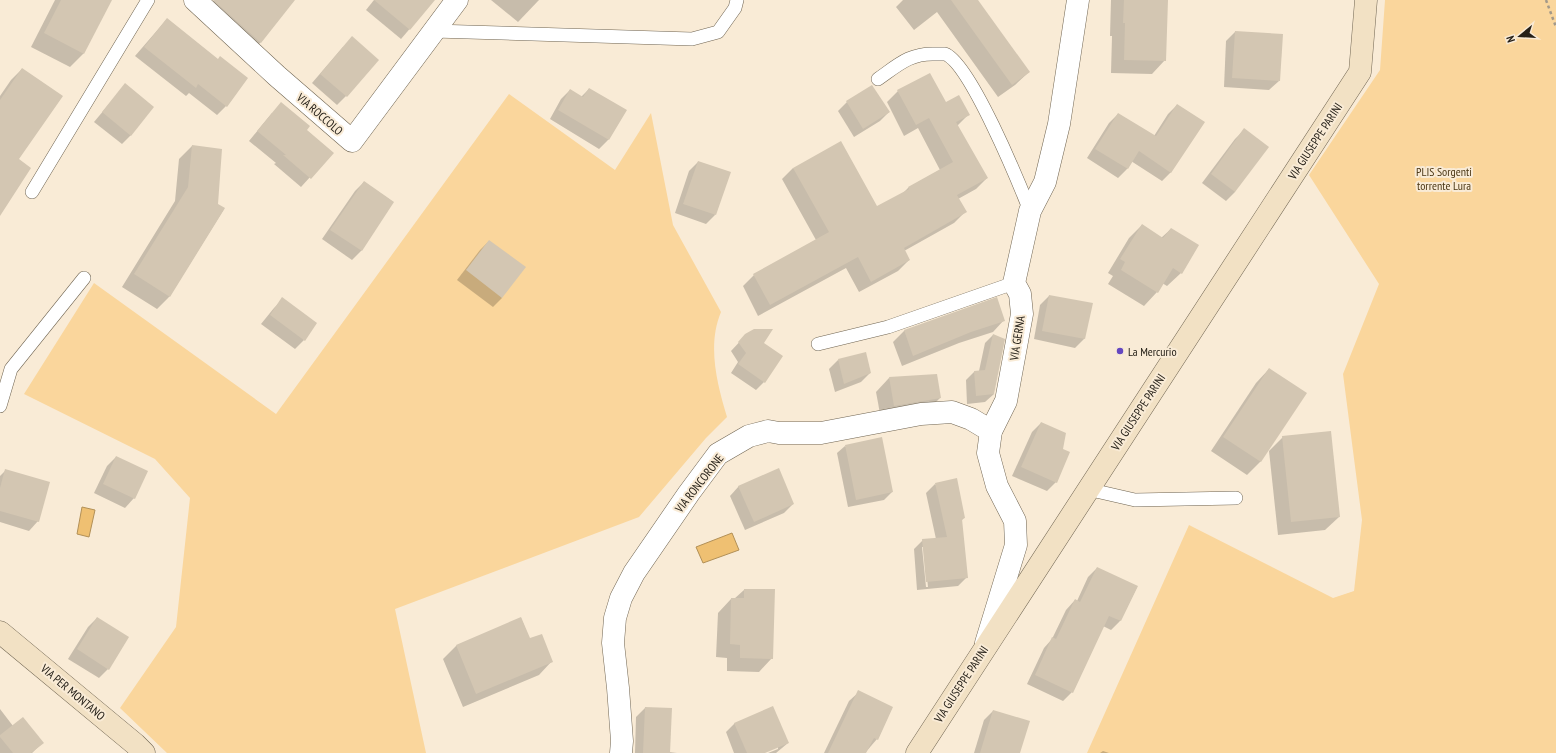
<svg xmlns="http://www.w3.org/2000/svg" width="1556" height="753" font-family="'PT Sans Narrow',sans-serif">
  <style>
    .green { fill: #fad69c }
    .water { fill: #efc072; stroke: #b29057 }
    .shadow { fill: #0003; fill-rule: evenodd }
    .building { fill: #d3c6b2 }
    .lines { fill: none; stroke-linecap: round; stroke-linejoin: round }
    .lane-casing { stroke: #706552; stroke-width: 14 }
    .street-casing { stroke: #706552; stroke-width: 23 }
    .secondary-casing { stroke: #706552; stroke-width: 23 }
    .path { stroke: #a39989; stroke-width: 2.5; stroke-dasharray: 3 3; stroke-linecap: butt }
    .lane { stroke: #fff; stroke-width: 13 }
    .street { stroke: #fff; stroke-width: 22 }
    .secondary { stroke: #f2e1c4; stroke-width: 22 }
    .poi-dot { fill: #6447c0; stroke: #f9ebd6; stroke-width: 1.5 }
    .labels { text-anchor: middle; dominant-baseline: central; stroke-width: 4; stroke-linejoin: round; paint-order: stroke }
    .street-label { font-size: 12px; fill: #252018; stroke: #f9ebd6 }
    .park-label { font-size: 12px; fill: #4b3715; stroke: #f9ebd6 }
    .poi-label { font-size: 12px; fill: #252018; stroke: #f9ebd6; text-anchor: start }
  </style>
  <rect width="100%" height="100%" fill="#f9ebd6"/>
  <g class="green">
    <polygon points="1385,0 1556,0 1556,753 1087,753 1189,525 1333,598 1354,591 1362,520 1343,374 1379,284 1309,175 1380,70"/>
    <path d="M 509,94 L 615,170 L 651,113 L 673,225 L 721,312 C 707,345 717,384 727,417 L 706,438 L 639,517 L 395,609 L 426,753 L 167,753 L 120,708 L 176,627 L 190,498 L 155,459 L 24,394 L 94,283 L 276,414 Z"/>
  </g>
  <g class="water">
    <polygon points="82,507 95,510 89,537 77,534"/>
    <polygon points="732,533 739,550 703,563 696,547"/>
  </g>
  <g class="shadow">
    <polygon points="55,0 111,0 83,54 70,67 31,47"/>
    <polygon points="214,0 294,0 261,42 247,56 202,15"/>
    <polygon points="374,0 427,0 431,4 401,39 366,10"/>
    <polygon points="491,0 539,0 518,22"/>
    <polygon points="903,0 977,0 1029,72 1015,85 998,97 937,12 914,30 896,7"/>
    <polygon points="1111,0 1167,0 1165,60 1152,74 1111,73 1112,36 1110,36"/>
    <polygon points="167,19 218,60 247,78 226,106 217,115 189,93 186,96 135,56"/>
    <polygon points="1235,32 1279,81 1269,90 1224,87 1226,41"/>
    <polygon points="343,47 346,96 337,105 312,83"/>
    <polygon points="22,69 17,160 0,214 0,96 11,80"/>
    <polygon points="125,85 131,135 122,144 94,122"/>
    <polygon points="589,89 625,111 608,140 599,149 550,119 561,99 570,90 581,97"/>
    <polygon points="898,91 945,103 969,114 957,126 987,178 976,189 958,199 965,212 954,223 904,251 909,260 898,271 859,292 846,268 758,316 743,286 754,275 816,240 782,179 793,168 877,208 903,193 908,188 940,170 918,128 904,136 887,102"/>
    <polygon points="847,102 889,112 880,121 854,137 838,111"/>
    <polygon points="1177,105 1171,172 1162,181 1131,161 1127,169 1118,178 1087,158 1109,123 1118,114 1154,136 1168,114"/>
    <polygon points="272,113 306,130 332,153 301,187 274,164 276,163 249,141"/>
    <polygon points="1244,130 1235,192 1226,201 1202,183 1235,139"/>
    <polygon points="192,146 217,204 224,209 169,297 157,309 122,287 175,201 179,159"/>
    <polygon points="698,162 715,215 706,224 675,213 689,171"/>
    <polygon points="364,182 393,202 361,251 352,260 322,239 355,191"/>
    <polygon points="1142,225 1161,238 1171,229 1181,273 1167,286 1162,283 1157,292 1144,306 1108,284 1113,276 1108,273 1129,238"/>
    <polygon points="489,241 502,298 493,307 457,280 480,250"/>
    <polygon points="1049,296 1092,304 1084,339 1075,348 1034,339 1040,305"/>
    <polygon points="283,299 304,340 295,349 261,324 274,308"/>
    <polygon points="1004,320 993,332 959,343 902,366 893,342 904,331"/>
    <polygon points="746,335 763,344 764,382 756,390 731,373 738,362 731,351"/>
    <polygon points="993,335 994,394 985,402 967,404 966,380 974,372 979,371 985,343"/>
    <polygon points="838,360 870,373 861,382 835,392 829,369"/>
    <polygon points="1269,369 1261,461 1247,475 1211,451 1256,383"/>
    <polygon points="889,378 940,398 927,411 881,419 876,392"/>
    <polygon points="1041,423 1056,482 1047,491 1012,476 1032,432"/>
    <polygon points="1283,437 1339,517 1325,530 1278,535 1269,451"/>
    <polygon points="845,446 892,492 884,500 848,507 837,453"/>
    <polygon points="116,457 134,498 125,508 94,493 107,466"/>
    <polygon points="6,470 38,521 29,531 0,522 0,476"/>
    <path d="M 935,484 L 964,518 L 961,521 L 967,577 L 958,586 L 917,590 L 914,549 L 923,540 L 936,539 L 926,493 ZM 922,547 L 924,547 L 928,587 L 926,587 Z"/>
    <polygon points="739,486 793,504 784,513 745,530 730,496"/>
    <polygon points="1097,568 1137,587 1120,621 1111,630 1103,626 1072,692 1063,701 1027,684 1044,648 1052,639 1066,610 1075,600 1077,601 1088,577"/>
    <polygon points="744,590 772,658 759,672 727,671 727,658 716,657 718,613 731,599 734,599"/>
    <polygon points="97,618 108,669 99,678 68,659 88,627"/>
    <polygon points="521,618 530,640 552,661 539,675 463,707 443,659 456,646"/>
    <polygon points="859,692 877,739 865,753 824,753 849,701"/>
    <polygon points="645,708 669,752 677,753 635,753 636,717"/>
    <polygon points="0,709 13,726 42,743 32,753 0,753"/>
    <polygon points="993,711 1019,753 974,753 984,720"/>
    <polygon points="735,723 788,743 776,753 768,753 778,749 778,746 763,753 734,753 726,732"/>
    <polygon points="1103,751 1109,753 1100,753"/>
  </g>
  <g class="building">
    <polygon points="61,0 112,0 84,54 44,33"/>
    <polygon points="213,0 295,0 261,43"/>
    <polygon points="374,0 435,0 410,30"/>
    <polygon points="951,0 978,0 1030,72 1012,85"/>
    <polygon points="1124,0 1168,0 1166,61 1124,60 1125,23 1123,23"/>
    <polygon points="167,18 218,59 220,56 248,78 227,107 198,84 196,88 144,47"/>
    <polygon points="1235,31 1283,34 1280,81 1232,78"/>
    <polygon points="352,36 379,60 347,97 320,74"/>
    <polygon points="22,68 63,96 19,159 31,168 0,216 0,100"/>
    <polygon points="930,73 946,102 959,95 970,115 956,122 988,178 957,195 967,212 904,248 910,260 871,282 858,257 770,305 753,274 829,232 793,168 841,141 877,206 909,189 908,187 953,162 929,118 916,125 897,90"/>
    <polygon points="125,83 154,107 131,136 102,112"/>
    <polygon points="872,85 890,112 863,129 846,101"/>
    <polygon points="589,88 627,110 609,140 558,110 570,89 583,97"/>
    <polygon points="281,102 310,126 307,130 334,153 311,179 283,155 286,155 257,131"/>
    <polygon points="1177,104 1205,122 1171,173 1139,151 1128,169 1095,149 1118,113 1156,136"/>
    <polygon points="1244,128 1269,147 1235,192 1211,174"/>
    <polygon points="192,145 222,149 218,204 225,208 170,297 134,274 188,187"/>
    <polygon points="698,161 731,172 716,215 683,204"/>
    <polygon points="364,181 394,202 362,251 330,230"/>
    <polygon points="1142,224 1163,238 1171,228 1199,245 1182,274 1173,268 1158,293 1121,270 1125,262 1120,259"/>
    <polygon points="489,240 526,267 502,298 466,270"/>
    <polygon points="1049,295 1093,303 1085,339 1042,331"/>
    <polygon points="282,297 317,323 305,341 270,315"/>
    <polygon points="997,297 1005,321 971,332 913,356 904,330"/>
    <polygon points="754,329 773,329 764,343 783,356 765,383 738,364 746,353 738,342 745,334"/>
    <polygon points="993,334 1005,339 994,394 976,396 974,371 985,370"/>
    <polygon points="866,352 871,373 844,384 838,359"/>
    <polygon points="1269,368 1307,393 1261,462 1223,437"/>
    <polygon points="937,374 941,398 894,406 889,377"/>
    <polygon points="1041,422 1066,433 1063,449 1070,452 1057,483 1021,467"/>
    <polygon points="1331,431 1340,517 1291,522 1282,436"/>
    <polygon points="882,437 893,492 856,500 845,445"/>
    <polygon points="116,456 148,471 135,499 103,484"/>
    <polygon points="779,468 794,504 754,522 738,486"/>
    <polygon points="5,469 50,482 39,522 0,511 0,488"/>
    <polygon points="957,478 965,518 962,519 968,578 926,582 922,539 947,537 935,483"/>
    <polygon points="1097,567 1138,586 1121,621 1109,616 1073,693 1035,675 1052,637 1056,639 1075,599 1080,602"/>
    <polygon points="744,589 775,589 773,659 740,658 740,645 730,644 731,598 744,598"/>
    <polygon points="97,617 129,637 109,670 77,649"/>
    <polygon points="521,617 530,638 542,634 553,662 476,694 456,645"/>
    <polygon points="858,690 893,707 878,740 874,738 866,753 828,753"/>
    <polygon points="773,706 789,743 765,753 747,753 734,723"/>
    <polygon points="645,707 672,708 670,753 643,753"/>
    <polygon points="993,710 1030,721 1020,753 980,753"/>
    <polygon points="23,717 44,743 31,753 13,753 0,737 0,735"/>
  </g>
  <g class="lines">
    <g class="lane-casing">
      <g id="lane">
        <polyline points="434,31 692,39 718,32 735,8 737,0"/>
        <path d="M 878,79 C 898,65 910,53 935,54 C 938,54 942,54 945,54 C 970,63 1019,183 1030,211"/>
        <polyline points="32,192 148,0"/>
        <polyline points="818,344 888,327 1014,283"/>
        <polyline points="0,406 11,369 84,278"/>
        <polyline points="1087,489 1135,500 1236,498"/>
      </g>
    </g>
    <g class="street-casing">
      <g id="street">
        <polyline points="195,0 277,76 352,141 457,0"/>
        <polyline points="986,643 1016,545 1015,521 997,486 988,453 991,431 1006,401 1022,314 1020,294 1014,283 1030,211 1045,182 1059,124 1078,0"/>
        <polyline points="621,753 622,741 618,688 613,643 615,618 621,598 634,573 689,493 718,454 749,436 768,431 779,433 821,433 921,414 952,412 971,419 991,431"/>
      </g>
    </g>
    <g class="secondary-casing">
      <g id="secondary">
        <polyline points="0,632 135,744 144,753"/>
        <polyline points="917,753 1360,72 1366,0"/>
      </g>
    </g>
    <polyline class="path" points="1546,0 1556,27"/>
    <use href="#lane" class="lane"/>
    <use href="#street" class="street"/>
    <use href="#secondary" class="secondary"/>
  </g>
  <circle class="poi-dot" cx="1120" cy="351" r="4"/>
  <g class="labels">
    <g class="street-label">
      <text transform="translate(320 114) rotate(41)">VIA ROCCOLO</text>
      <text transform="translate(1315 141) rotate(-57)">VIA GIUSEPPE PARINI</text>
      <text transform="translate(1017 338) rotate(-81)">VIA GERNA</text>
      <text transform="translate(1138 412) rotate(-57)">VIA GIUSEPPE PARINI</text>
      <text transform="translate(699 483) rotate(-52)">VIA RONCORONE</text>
      <text transform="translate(961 684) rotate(-57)">VIA GIUSEPPE PARINI</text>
      <text transform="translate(73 692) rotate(40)">VIA PER MONTANO</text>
    </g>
    <g class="park-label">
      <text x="1444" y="171">PLIS Sorgenti<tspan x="1444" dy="14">torrente Lura</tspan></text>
    </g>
    <g class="poi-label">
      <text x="1128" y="351">La Mercurio</text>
    </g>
  </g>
  <g transform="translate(1520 36) rotate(252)" stroke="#f9ebd6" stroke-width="3" paint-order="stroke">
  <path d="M0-3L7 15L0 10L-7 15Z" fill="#252018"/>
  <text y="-6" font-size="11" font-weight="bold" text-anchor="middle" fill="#252018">N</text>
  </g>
</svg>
